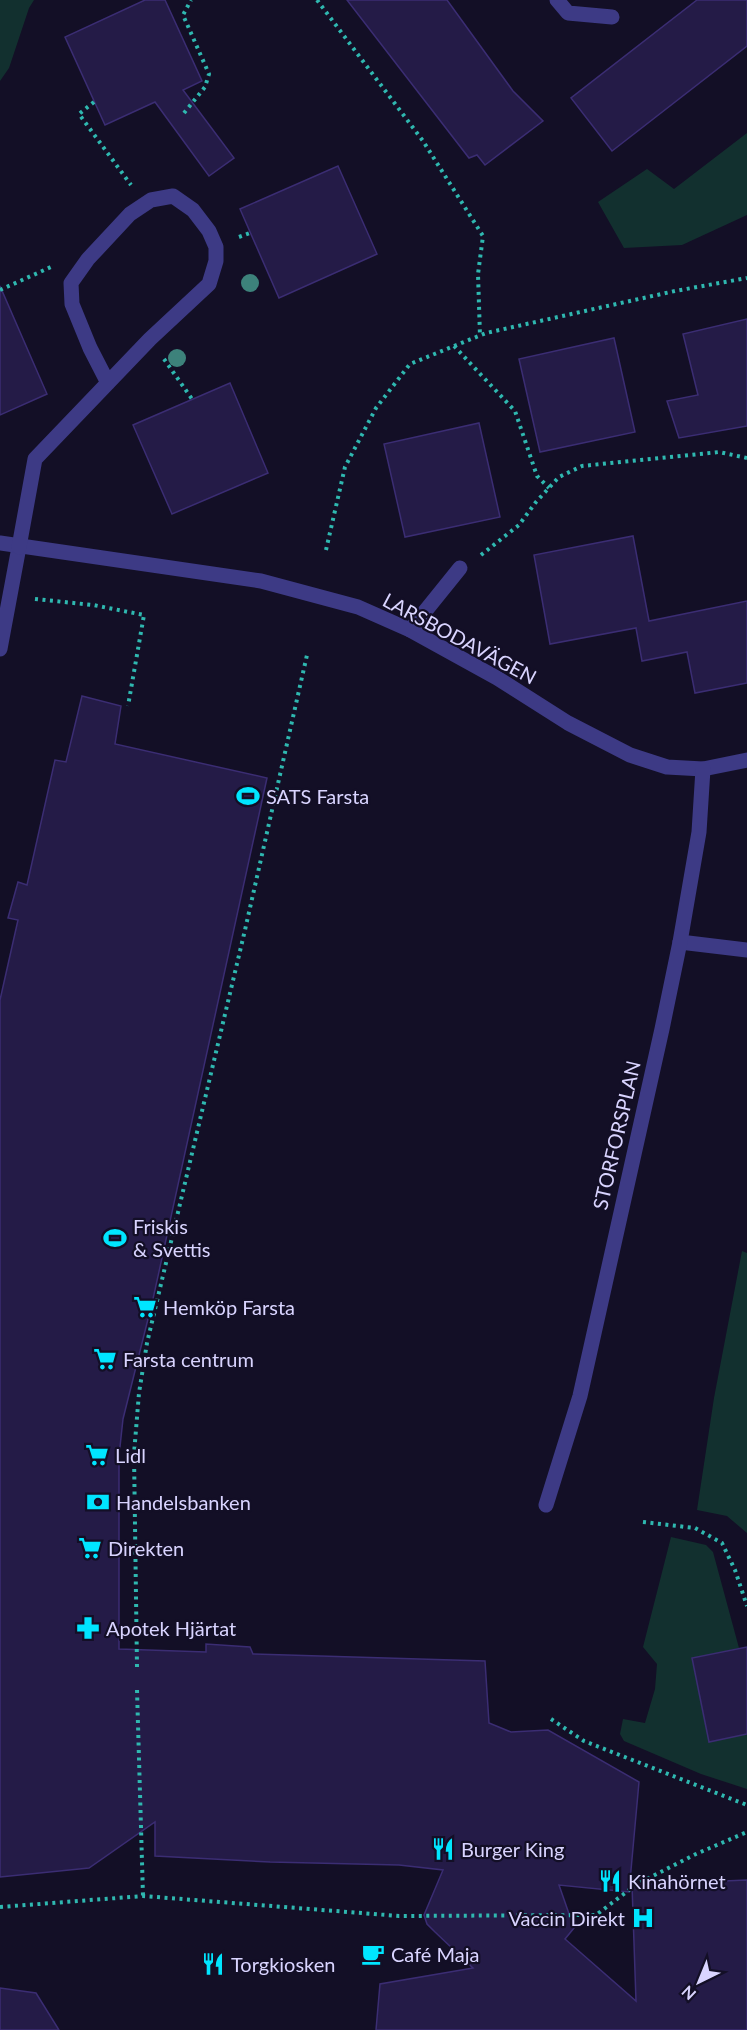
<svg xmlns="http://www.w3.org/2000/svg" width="747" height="2030" font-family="Lato,sans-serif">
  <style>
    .green { fill: #12302f }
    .building { fill: #241b47; stroke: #3b2d73; stroke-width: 1.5 }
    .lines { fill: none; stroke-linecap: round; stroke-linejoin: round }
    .path { stroke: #2fb8b0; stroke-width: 4; stroke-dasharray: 3 4.5; stroke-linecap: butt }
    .service { stroke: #3d3a85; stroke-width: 15 }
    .minor { stroke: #3d3a85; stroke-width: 15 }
    .tree { fill: #3d827b }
    .labels { text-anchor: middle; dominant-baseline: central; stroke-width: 4.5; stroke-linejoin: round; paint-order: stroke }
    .street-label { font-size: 20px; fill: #d9d4ff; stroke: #130f26 }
    .poi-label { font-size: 20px; fill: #d9d4ff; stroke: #130f26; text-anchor: start }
  </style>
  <rect width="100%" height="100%" fill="#130f26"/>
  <g class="green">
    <polygon points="0,0 34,0 29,8 9,68 0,81"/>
    <polygon points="747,133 747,215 682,245 624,248 598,202 647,169 674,189"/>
    <polygon points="742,1251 747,1253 747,1533 727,1516 697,1510 714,1398"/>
    <polygon points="671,1537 706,1545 713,1552 739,1648 692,1659 709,1741 747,1734 747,1789 701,1774 624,1741 620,1734 623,1719 645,1723 655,1689 657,1664 643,1647"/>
  </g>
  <g class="building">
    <polygon points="145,0 165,0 202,81 183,90 234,158 209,176 155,102 105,125 65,37"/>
    <polygon points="347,0 447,0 513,91 543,121 485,165 477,155 469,158"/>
    <polygon points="697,0 747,0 747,46 612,151 571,98"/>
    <polygon points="338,166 377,254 279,298 240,209"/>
    <polygon points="0,286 47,394 0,415"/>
    <polygon points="747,319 747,426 679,438 667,401 698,395 683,334"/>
    <polygon points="614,338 635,432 540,452 519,359"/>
    <polygon points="230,383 268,473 172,514 133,425"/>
    <polygon points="479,423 500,517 405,537 384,444"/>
    <polygon points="633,536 649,621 747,601 747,683 695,693 687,652 642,661 636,628 550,644 534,555"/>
    <polygon points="82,696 121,706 115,744 267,778 153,1299 123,1419 119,1456 119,1649 206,1652 206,1644 250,1647 253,1654 485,1661 489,1723 511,1732 548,1730 639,1782 629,1892 559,1885 574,1928 565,1939 636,2001 632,1885 747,1880 747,2030 376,2030 380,1984 473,1968 435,1932 427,1924 424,1915 443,1870 399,1865 270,1862 155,1856 155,1822 89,1868 0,1877 0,1000 18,920 8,918 18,882 27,885 55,760 66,762"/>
    <polygon points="747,1647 747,1734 709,1742 692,1658"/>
    <polygon points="0,1988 36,1993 59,2030 0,2030"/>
  </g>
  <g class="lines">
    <g class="path">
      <polyline points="317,0 423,141 483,236 478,274 480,336"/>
      <polyline points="94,102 79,114 131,185"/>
      <polyline points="184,113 205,87 209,74 183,15 191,0"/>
      <polyline points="239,237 250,233"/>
      <polyline points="0,290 51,267"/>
      <polyline points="454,346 515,411 537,476 549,488"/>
      <polyline points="164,359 192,399"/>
      <polyline points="326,550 345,467 376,408 410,364 486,333 675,291 747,278"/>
      <polyline points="481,555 519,525 536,502 559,477 582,466 719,452 747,458"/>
      <polyline points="35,599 93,605 144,615 128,706"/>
      <polyline points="643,1522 695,1528 722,1543 735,1570 747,1606"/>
      <polyline points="137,1667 134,1454 139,1393 147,1343 245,930 307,655"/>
      <polyline points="137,1690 143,1896"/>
      <polyline points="551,1719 584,1741 747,1805"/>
      <polyline points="0,1907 143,1896 399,1916 596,1915 637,1884 696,1854 747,1832"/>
    </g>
    <g class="service">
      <polyline points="557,0 568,13 612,17"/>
      <polyline points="410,630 460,568"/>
      <polyline points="0,649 19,547"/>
      <polyline points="680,942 747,950"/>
    </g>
    <g class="minor">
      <polyline points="0,543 261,581 358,607 410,630 497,678 568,723 630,755 667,767 703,769 747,760"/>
      <polyline points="19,547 35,459 150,339 209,284 216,261 216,247 209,231 193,210 173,196 151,200 130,214 88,259 71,283 72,304 90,348 108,383"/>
      <polyline points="546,1505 580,1396 662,1029 680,942 699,832 703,769"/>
    </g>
  </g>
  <g class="tree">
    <circle cx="250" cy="283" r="9"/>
    <circle cx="177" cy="358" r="9"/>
  </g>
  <defs>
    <g id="stadium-bare" transform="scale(1.8)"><path d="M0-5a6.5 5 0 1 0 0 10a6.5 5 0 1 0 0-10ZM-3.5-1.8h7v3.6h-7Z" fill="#00e5ff" stroke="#130f26" stroke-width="2.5" paint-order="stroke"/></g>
    <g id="supermarket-bare" transform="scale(1.8)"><path d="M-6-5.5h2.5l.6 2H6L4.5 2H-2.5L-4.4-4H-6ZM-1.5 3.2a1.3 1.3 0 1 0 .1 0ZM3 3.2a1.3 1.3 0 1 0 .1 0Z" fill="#00e5ff" stroke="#130f26" stroke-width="2.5" paint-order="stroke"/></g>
    <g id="bank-bare" transform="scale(1.8)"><path d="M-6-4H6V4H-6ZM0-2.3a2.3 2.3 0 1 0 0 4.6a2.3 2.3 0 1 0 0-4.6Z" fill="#00e5ff" stroke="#130f26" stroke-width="2.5" paint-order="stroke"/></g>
    <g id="pharmacy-bare" transform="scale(1.8)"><path d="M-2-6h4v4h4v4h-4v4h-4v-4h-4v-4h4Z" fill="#00e5ff" stroke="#130f26" stroke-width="2.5" paint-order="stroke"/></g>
    <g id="restaurant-bare" transform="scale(1.8)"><path d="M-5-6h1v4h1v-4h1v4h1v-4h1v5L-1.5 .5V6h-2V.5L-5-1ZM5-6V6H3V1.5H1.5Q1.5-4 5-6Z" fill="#00e5ff" stroke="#130f26" stroke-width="2.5" paint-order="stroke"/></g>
    <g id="hospital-bare" transform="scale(1.8)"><path d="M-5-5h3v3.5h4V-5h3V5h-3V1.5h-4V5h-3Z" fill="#00e5ff" stroke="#130f26" stroke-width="2.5" paint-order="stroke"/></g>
    <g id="cafe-bare" transform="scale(1.8)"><path d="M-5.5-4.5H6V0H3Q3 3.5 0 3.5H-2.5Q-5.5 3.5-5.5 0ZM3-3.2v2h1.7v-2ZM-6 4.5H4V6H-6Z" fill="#00e5ff" stroke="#130f26" stroke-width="2.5" paint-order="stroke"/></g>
  </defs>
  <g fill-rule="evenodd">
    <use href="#stadium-bare" x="248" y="796"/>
    <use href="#stadium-bare" x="115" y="1238"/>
    <use href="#supermarket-bare" x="145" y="1307"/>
    <use href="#supermarket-bare" x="105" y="1359"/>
    <use href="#supermarket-bare" x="97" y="1455"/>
    <use href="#bank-bare" x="98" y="1502"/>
    <use href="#supermarket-bare" x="90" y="1548"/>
    <use href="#pharmacy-bare" x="88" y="1628"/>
    <use href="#restaurant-bare" x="443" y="1849"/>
    <use href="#restaurant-bare" x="610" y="1881"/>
    <use href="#hospital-bare" x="643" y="1918"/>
    <use href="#cafe-bare" x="373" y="1954"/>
    <use href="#restaurant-bare" x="213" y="1964"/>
  </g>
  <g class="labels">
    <g class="street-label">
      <text transform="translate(460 638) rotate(28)">LARSBODAVÄGEN</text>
      <text transform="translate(616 1135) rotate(-77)">STORFORSPLAN</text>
    </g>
    <g class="poi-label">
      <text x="266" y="796">SATS Farsta</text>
      <text x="133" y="1226">Friskis<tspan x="133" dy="23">&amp; Svettis</tspan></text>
      <text x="163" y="1307">Hemköp Farsta</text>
      <text x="123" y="1359">Farsta centrum</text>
      <text x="115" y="1455">Lidl</text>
      <text x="116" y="1502">Handelsbanken</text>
      <text x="108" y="1548">Direkten</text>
      <text x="106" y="1628">Apotek Hjärtat</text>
      <text x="461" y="1849">Burger King</text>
      <text x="628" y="1881">Kinahörnet</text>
      <text x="625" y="1918" text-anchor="end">Vaccin Direkt</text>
      <text x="391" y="1954">Café Maja</text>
      <text x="231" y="1964">Torgkiosken</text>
    </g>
  </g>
  <g transform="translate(699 1982) rotate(223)" stroke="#130f26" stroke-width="4.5" paint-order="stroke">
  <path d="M0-4.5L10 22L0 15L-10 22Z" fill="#d9d4ff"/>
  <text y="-9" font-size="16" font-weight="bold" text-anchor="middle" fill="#d9d4ff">N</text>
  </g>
</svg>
